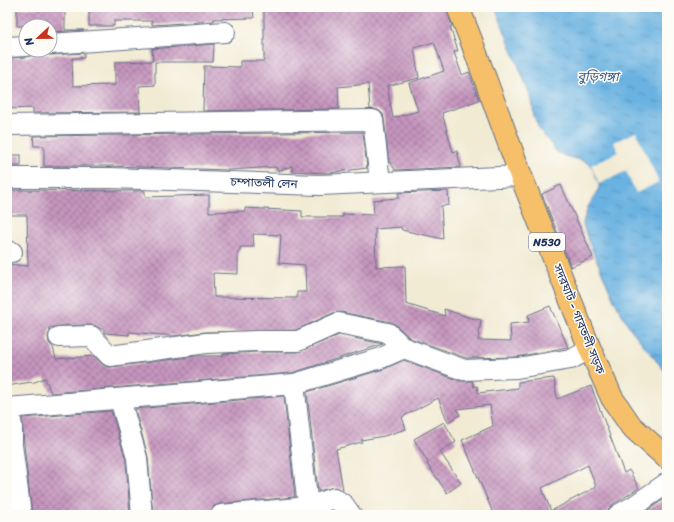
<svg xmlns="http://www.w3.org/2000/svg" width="674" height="522" font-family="Sriracha,'Noto Sans Bengali',sans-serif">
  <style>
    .water { fill: url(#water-ripples); stroke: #4270a0 }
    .pier { fill: #f2ebd4 }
    .building { fill: url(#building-cross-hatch); fill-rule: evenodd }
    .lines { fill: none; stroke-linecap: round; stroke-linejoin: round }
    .minor-casing { stroke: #667187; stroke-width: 22 }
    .highway-casing { stroke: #667187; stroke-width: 24 }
    .minor { stroke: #fff; stroke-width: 20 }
    .highway { stroke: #f6c06b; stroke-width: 22 }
    .labels { text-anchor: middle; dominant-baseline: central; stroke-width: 3; stroke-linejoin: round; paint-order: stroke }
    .shield { fill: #fdfcf7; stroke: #5f6c8c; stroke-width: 1 }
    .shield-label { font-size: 11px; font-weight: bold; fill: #1b2f5e }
    .street-label { font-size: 12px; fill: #1b2f5e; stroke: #fdfcf7 }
    .water-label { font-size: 13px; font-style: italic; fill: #375d8c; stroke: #fdfcf7 }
  </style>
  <defs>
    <pattern id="water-ripples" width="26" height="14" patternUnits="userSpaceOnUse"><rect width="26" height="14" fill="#6ab2e1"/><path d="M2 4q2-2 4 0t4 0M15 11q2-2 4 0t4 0" fill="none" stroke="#5691ba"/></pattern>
    <pattern id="building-cross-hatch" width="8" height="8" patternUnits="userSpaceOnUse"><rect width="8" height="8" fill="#c695be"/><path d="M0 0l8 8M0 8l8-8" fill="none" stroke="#a07a9e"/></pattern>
  </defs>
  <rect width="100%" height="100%" fill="#fdfcf7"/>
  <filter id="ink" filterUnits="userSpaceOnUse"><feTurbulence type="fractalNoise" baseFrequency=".025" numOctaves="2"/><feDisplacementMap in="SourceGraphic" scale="8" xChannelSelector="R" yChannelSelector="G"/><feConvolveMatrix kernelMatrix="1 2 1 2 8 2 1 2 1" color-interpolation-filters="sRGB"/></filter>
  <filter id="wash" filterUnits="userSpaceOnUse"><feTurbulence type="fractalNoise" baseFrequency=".012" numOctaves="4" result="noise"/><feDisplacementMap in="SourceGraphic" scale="16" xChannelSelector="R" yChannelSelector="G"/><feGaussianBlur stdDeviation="0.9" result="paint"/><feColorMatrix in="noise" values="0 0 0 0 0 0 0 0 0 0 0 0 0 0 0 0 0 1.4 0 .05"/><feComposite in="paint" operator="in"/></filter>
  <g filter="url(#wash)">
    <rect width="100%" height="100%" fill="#f2ebd4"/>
    <polygon class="water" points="495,7 667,7 667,374 630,328 615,302 588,240 583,224 584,219 588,207 599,188 599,184 591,165 584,161 565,156 557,152 539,129 534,116 532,100"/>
    <polygon class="pier" points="636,132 659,182 636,193 626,171 599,184 591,165 618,152 614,142"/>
    <g id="blocks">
      <g class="building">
        <polygon points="65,7 65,30 84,30 50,32 50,25 17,26 17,8"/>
        <polygon points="89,7 253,7 254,18 214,19 214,21 152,25 152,21 114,21 114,26 89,26"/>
        <path d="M 264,7 L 446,7 L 452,26 L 450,27 L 458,51 L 454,52 L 462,75 L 469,72 L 479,100 L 442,113 L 453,152 L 457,151 L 461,167 L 395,170 L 390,162 L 389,162 L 384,119 L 383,114 L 378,110 L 370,109 L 368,84 L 338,87 L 339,109 L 203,111 L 204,66 L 240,67 L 240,61 L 264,61 ZM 434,42 L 444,71 L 409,83 L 418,111 L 393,118 L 387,86 L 419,78 L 414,48 Z"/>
        <polygon points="214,44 213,62 155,62 155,85 139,86 140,112 33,113 33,108 7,109 7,58 27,57 33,55 37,50 40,50 45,54 50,55 84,53 84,58 72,58 73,86 115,85 115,62 153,61 152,49"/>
        <polygon points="363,132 367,168 328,173 292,171 292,166 278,171 276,167 229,170 110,166 44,166 44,146 34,146 33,136"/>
        <rect x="7" y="155" width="14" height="11"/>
        <polygon points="561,185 593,257 571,267 542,194"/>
        <path d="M 7,190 L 145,191 L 145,197 L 209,195 L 209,212 L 245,211 L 245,208 L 302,211 L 302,217 L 343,217 L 343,214 L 374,215 L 373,200 L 399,198 L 398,193 L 448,191 L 449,205 L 441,206 L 443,239 L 402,230 L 401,227 L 375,229 L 376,267 L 405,266 L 406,304 L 445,316 L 444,309 L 468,317 L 481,320 L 478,340 L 511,341 L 510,324 L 529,322 L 528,315 L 550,306 L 568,347 L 516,357 L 466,358 L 410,338 L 396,325 L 391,322 L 340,312 L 333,313 L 296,330 L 205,332 L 174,336 L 129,332 L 129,335 L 104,333 L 104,329 L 101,329 L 96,326 L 91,325 L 59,326 L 49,328 L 50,331 L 48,337 L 49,343 L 53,347 L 56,359 L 94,356 L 102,364 L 107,367 L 111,367 L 197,356 L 223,356 L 223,354 L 256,352 L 298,352 L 339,335 L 383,344 L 292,373 L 51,393 L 45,378 L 32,383 L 31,382 L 7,386 L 7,264 L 28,266 L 27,215 L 7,215 ZM 253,234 L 281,235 L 279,263 L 305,265 L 306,292 L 297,292 L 297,298 L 214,297 L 213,273 L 238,274 L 238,251 L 240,251 L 240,247 L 254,247 Z"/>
        <path d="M 404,360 L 460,381 L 472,381 L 474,387 L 477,386 L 478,393 L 518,388 L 518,382 L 554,378 L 557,399 L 591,386 L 624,473 L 629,470 L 639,488 L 612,505 L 608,510 L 607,515 L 494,515 L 462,440 L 493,426 L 490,405 L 457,409 L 460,415 L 448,422 L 438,398 L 402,417 L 406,429 L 384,436 L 361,440 L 362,442 L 336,449 L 343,490 L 335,487 L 318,491 L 307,392 L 384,369 ZM 588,465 L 596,487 L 551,511 L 542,488 Z"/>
        <polygon points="284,396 295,497 220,504 214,506 210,512 200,513 153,515 148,457 135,409"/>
        <polygon points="111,411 126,460 130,515 32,515 24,444 22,418"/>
        <polygon points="444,422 456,442 440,452 461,483 447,493 427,464 428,463 414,439"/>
        <polygon points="667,499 667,515 641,515 661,501"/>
      </g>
    </g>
  </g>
  <g filter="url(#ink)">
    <use href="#blocks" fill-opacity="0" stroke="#667187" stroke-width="1"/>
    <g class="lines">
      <g class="minor-casing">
        <g id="minor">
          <polyline points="50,44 225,32"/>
          <polyline points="7,47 26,46"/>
          <polyline points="7,125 373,120 380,182"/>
          <polyline points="7,178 110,178 320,185 521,176"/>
          <polyline points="7,252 12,252"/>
          <polyline points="59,337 91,336 110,356 206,343 256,341 298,341 338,323 388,333 404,348"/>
          <polyline points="294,384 308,507"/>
          <polyline points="120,399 137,458 142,515"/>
          <polyline points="7,408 294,384 381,358 404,348 464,370 517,368 571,359 590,349"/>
          <polyline points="12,408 10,416 12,426 12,445 21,515"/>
          <polyline points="221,515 308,507 334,498 344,505 351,515"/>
          <polyline points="618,515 634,506 667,483"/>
        </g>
      </g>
      <g class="highway-casing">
        <polyline id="highway" points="458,7 471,40 521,176 590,349 612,398 631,426 667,458"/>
      </g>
      <use href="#minor" class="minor"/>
      <use href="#highway" class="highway"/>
    </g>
  </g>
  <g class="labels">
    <rect class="shield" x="529" y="233" width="36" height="18" rx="3"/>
    <g class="shield-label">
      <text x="547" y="242">N530</text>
    </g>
    <g class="street-label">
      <text transform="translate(264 183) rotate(2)">চম্পাতলী লেন</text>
      <text transform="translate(579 319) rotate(68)">সদরঘাট - গাবতলী সড়ক</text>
    </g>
    <g class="water-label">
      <text x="598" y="76">বুড়িগঙ্গা</text>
    </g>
  </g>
  <rect width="674" height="522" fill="none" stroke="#fdfcf7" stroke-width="24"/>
  <g transform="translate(38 38) rotate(248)"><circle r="19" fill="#fdfcf7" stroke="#a3aaba"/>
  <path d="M0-3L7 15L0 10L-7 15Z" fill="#c8321e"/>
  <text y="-6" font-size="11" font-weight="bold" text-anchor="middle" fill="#1b2f5e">N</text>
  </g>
</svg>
